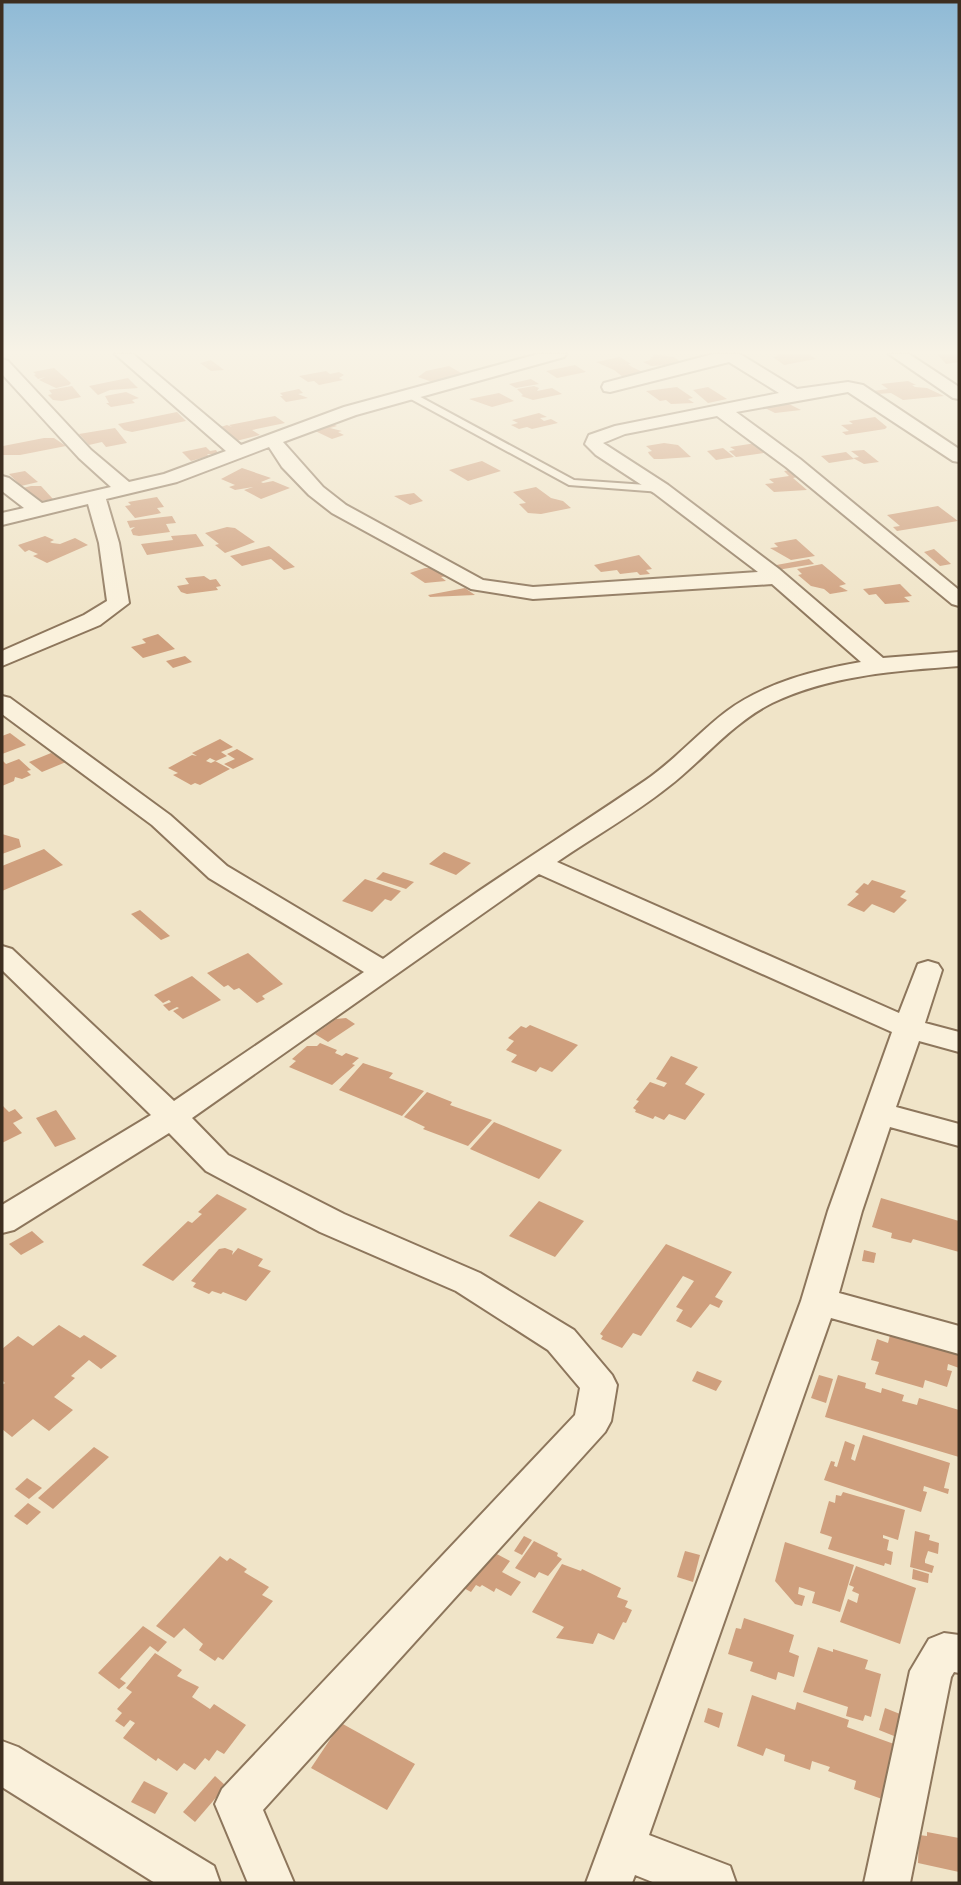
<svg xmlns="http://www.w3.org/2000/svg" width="961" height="1885" font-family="'Noto Serif',serif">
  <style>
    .building { fill: #cf9f7d }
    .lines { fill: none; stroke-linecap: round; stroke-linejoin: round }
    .lane-casing { stroke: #8d765c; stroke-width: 4 }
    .street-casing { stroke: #8d765c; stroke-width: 4 }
    .lane { fill: #faf1dc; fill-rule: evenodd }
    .street { fill: #faf1dc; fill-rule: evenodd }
  </style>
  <rect width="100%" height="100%" fill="#f0e4c8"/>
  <g class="building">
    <polygon points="652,354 674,357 683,364 651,366 643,362 650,360 651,357 654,356"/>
    <polygon points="776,354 808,354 816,359 784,365 773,357 778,356"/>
    <polygon points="937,354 959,354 959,362 946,364"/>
    <polygon points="620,357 631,364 628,364 632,367 645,373 623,377 614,370 596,362"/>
    <polygon points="211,360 224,370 211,371 200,363"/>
    <polygon points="575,365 586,372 557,378 546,371"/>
    <polygon points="449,366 468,377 435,383 418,377 426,371"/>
    <polygon points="54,368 71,383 69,385 56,388 39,380 45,377 38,379 34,375 36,374 33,372"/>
    <polygon points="326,371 330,374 339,372 344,375 339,378 343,380 319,385 314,381 308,382 299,376"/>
    <polygon points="128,378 138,388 110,390 98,395 89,386"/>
    <polygon points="531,379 539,384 516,388 509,384"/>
    <polygon points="908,381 916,385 912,385 915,387 927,388 944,396 903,400 891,393 877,394 873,391 888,389 881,384"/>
    <polygon points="72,386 81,397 62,401 53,400 48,395 52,394 49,390"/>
    <polygon points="534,386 539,388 537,391 552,388 562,394 533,400 521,396 523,395 517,389"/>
    <polygon points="677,387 693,398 688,399 694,403 671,404 666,400 660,401 646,391"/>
    <polygon points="708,387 727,399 708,403 693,390"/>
    <polygon points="299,389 303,393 298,394 308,398 286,402 280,396 283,396 280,393"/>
    <polygon points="126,392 139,398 132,400 135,403 111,407 106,403 109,403 105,396"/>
    <polygon points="499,393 514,401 492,407 469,399"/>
    <polygon points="785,402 801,410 775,413 765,408"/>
    <polygon points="177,412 186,421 132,432 124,430 118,424"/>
    <polygon points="539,413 547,417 540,418 544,421 551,419 558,423 532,429 527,427 519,429 511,425 518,423 512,420"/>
    <polygon points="275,416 285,423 252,430 260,435 232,442 214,429 227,425 232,427 229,425"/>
    <polygon points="875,417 887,427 885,429 846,435 842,432 849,431 841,425 853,424 849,421"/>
    <polygon points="330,423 337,426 330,428 342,431 338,432 344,435 332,439 311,429"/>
    <polygon points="115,428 127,443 106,447 102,442 89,445 79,434"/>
    <polygon points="44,438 54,438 66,446 20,455 2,455 3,446"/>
    <polygon points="664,443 678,445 691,457 662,459 654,459 649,454 648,452 652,451 646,446"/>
    <polygon points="756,443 770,452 736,457 729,451 735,450 730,447"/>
    <polygon points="206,447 210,451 216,450 219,455 207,454 209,456 191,461 182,452"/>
    <polygon points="723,448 734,457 716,460 707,451"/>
    <polygon points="864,450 879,462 864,464 853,458 859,457 851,451"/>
    <polygon points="846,452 854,459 829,463 821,456"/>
    <polygon points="482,461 501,471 468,481 449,470"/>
    <polygon points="242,468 271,478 261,482 263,483 273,481 290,488 261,499 244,490 253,487 235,490 229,487 235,485 221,479"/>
    <polygon points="797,469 802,476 793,478 807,490 774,492 765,484 774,483 769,479 789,476 784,471"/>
    <polygon points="25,471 38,482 21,486 9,474"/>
    <polygon points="31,486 41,486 53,499 36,502 24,490 23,488"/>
    <polygon points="536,487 551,498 563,501 571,508 541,514 528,513 519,504 526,503 513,492"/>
    <polygon points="414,493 423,501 410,505 394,496"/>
    <polygon points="157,497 164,507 157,508 161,513 157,514 135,518 125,506 131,505 128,502"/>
    <polygon points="938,506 958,521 897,531 893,527 900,526 887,515"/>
    <polygon points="172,516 176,523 166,524 170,532 139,536 133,535 131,530 135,527 130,528 127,521"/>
    <polygon points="227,527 235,528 255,542 225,553 215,545 219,544 205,533"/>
    <polygon points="196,534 204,546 147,555 141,544 173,540 171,536"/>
    <polygon points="45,536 54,540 50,542 52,543 60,544 75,538 88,545 47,563 33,556 38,554 29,550 25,552 18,545"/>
    <polygon points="796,539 815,556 791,560 770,548 778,547 774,543"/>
    <polygon points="269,546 295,567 284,570 271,559 242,566 230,556"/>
    <polygon points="934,549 950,563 951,564 940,566 924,552"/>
    <polygon points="639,555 652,569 646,570 650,574 640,575 637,572 620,574 617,570 601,572 594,565"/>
    <polygon points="809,559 814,564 777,570 771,566"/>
    <polygon points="822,564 846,584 839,586 848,591 830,594 824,589 811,586 798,575 802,574 797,569"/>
    <polygon points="425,568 436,568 447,576 441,577 446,581 425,583 410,573"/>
    <polygon points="204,576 210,580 216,579 221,586 216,587 218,590 187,594 181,592 177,586 189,584 185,578"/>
    <polygon points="900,584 912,596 904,597 910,602 885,604 876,594 869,595 863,589"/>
    <polygon points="465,588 475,595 430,597 428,595"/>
    <polygon points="158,634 175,649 143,658 131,647 146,643 142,639"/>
    <polygon points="185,656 192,662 173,668 166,661"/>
    <polygon points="10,733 26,745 2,754 2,736"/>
    <polygon points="220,739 233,747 221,752 227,756 216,761 210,758 206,761 211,763 215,761 230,769 200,785 195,783 191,785 173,775 178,773 168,768 192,755 197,756 192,753"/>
    <polygon points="237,749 254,759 233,769 224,764 235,759 227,754"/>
    <polygon points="51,753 66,762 42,772 29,762"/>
    <polygon points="19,759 31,770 27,771 31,775 22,779 15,777 14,781 2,786 2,760 6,764"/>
    <polygon points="2,834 19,839 21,847 2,854"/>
    <polygon points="44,849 63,865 2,891 2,866"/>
    <polygon points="444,852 471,863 456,875 429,864"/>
    <polygon points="383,872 414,882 406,889 376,879"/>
    <polygon points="365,879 401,891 391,901 385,899 372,912 342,901"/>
    <polygon points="872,880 906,891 900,897 907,900 894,913 872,904 864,912 847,905 859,894 855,892 864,883 868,885"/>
    <polygon points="140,910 170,936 161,940 131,914"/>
    <polygon points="248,953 283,984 262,996 265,999 257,1003 239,988 234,990 228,985 224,987 207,973"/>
    <polygon points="192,976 221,1000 183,1019 173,1011 179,1008 177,1007 169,1011 163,1005 171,1002 169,1000 163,1003 154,995"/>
    <polygon points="346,1018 355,1024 328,1042 315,1034 336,1019"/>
    <polygon points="530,1025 578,1045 552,1072 540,1067 536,1072 511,1062 517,1055 506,1050 514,1041 508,1038 521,1026 526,1028"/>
    <polygon points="320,1043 337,1050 335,1053 342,1056 346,1053 359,1058 352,1064 355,1065 332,1085 289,1067 296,1061 292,1059 307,1046 317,1046"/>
    <polygon points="671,1056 698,1067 685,1084 705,1094 685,1120 669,1114 664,1120 655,1116 653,1119 635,1112 636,1110 633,1108 639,1101 636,1100 650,1082 664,1087 667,1083 656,1079"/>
    <polygon points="363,1063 393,1073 389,1078 424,1091 402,1116 339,1090"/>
    <polygon points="427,1092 452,1102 450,1105 492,1120 468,1146 423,1129 425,1127 404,1117"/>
    <polygon points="2,1105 9,1112 15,1109 23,1118 13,1123 22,1133 2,1143"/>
    <polygon points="56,1110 76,1139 55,1147 36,1118"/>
    <polygon points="494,1122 562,1150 539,1179 470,1149"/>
    <polygon points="217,1194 247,1209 173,1281 142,1265 188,1221 192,1223 202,1214 198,1212"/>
    <polygon points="881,1198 959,1221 959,1252 913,1239 911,1243 891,1238 892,1233 872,1227"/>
    <polygon points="539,1201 584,1221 555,1257 509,1236"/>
    <polygon points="32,1231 44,1242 21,1255 9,1244"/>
    <polygon points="666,1244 732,1272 715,1297 723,1301 719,1308 710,1304 691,1328 676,1321 683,1310 676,1307 694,1281 683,1276 641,1336 633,1333 622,1348 601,1339 603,1336 600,1334"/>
    <polygon points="225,1248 233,1251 232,1255 238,1248 263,1259 258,1266 271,1271 246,1301 223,1292 221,1294 212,1291 209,1294 193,1287 196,1283 191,1281 219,1249"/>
    <polygon points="864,1250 876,1253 874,1263 862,1261"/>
    <polygon points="59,1325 80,1338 84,1335 117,1356 101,1369 89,1360 71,1376 75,1378 54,1397 73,1410 49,1431 33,1419 12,1437 2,1429 2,1385 5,1383 2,1380 2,1349 18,1336 33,1346"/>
    <polygon points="892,1327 959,1347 959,1368 948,1364 947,1370 952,1371 947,1387 925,1380 923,1388 875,1374 879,1362 871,1360 877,1339 888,1343"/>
    <polygon points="697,1371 722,1381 716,1391 692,1381"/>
    <polygon points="819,1375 833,1379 826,1403 811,1398"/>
    <polygon points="838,1375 866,1383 865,1388 881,1393 882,1388 904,1395 902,1401 917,1405 919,1398 959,1410 959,1457 825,1417"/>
    <polygon points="863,1435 950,1463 944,1488 949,1489 948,1494 924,1486 923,1491 927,1492 921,1512 824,1480 831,1461 835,1462 834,1466 837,1467 845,1441 855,1445 851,1459 855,1461"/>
    <polygon points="94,1447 109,1457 53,1509 38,1498"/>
    <polygon points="27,1478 42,1488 29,1499 15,1489"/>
    <polygon points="843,1492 905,1510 898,1540 883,1535 883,1538 889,1540 887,1550 893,1552 891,1565 885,1563 884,1566 828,1549 832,1537 820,1533 829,1501 835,1503 836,1495 841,1496"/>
    <polygon points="28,1503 41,1512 27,1525 14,1516"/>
    <polygon points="915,1531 930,1535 929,1540 939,1543 938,1554 928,1551 925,1560 925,1563 934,1566 932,1573 910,1567"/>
    <polygon points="524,1536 532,1540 522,1555 514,1551"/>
    <polygon points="534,1541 558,1553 557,1556 562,1559 548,1576 539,1572 535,1578 515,1568"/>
    <polygon points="785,1542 854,1565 840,1612 812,1603 815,1592 799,1587 798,1594 805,1596 802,1606 795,1604 775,1581"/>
    <polygon points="685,1551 700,1555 693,1582 677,1577"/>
    <polygon points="493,1552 510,1561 502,1572 521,1582 511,1596 496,1588 494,1592 482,1585 480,1587 476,1585 471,1592 458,1585"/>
    <polygon points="220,1556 227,1561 230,1558 247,1569 244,1572 269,1587 262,1595 273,1601 223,1660 218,1657 215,1661 199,1650 203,1644 184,1628 174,1638 156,1626"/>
    <polygon points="562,1564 581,1571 582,1569 621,1588 617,1597 628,1601 625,1607 632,1610 626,1623 623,1622 614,1640 598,1633 593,1644 556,1638 564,1627 532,1612"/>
    <polygon points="856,1566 916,1588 900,1644 840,1622 848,1599 857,1603 859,1594 852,1591 854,1587 849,1585"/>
    <polygon points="913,1569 929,1574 928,1583 912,1579"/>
    <polygon points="744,1618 794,1635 789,1652 799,1656 794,1677 778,1672 776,1680 750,1671 753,1662 728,1654 736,1628 741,1629"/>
    <polygon points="143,1626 167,1642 158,1652 150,1646 120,1679 126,1683 119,1689 98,1673"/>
    <polygon points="818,1647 833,1652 833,1649 868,1660 865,1669 881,1674 871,1717 865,1715 863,1721 846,1716 848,1707 803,1692"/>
    <polygon points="155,1653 182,1670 177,1676 199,1687 192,1697 210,1709 214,1704 246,1725 224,1754 217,1750 209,1761 205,1758 195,1770 184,1763 177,1771 158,1758 156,1761 123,1738 135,1723 130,1720 124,1727 115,1721 122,1713 117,1709 132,1692 126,1688"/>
    <polygon points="752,1695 795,1710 797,1702 849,1720 847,1727 894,1744 882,1799 854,1789 856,1781 828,1771 830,1767 812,1761 810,1770 784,1761 785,1755 766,1748 763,1756 737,1746"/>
    <polygon points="708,1708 723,1713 719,1728 704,1722"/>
    <polygon points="885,1708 900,1714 894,1736 879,1730"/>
    <polygon points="341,1723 415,1764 387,1810 311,1768"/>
    <polygon points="215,1776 226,1786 195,1822 183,1812"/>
    <polygon points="144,1781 168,1793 155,1814 131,1802"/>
    <polygon points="927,1832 959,1838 959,1872 918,1863 919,1835 927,1836"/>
  </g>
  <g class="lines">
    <g class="lane-casing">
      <polygon id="lane" points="409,394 415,394 574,480 661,486 666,489 661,492 569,485 409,398"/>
    </g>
    <g class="street-casing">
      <g id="street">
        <path d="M 115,354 L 133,354 L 241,445 L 344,407 L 538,354 L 566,354 L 564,357 L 356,415 L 283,442 L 323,487 L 346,505 L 483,580 L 533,587 L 758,572 L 654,493 L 596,455 L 585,444 L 589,435 L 615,426 L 779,393 L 729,362 L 610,392 L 604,391 L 602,387 L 604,383 L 713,354 L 740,354 L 797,389 L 848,382 L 863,385 L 959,449 L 959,462 L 953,461 L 848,392 L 736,412 L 800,459 L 959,590 L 959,606 L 952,604 L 786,467 L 717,416 L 625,434 L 603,443 L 668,485 L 779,569 L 883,658 L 959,652 L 959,666 C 895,671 831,675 772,703 C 732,723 702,761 668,787 C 633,815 593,837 557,862 L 899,1013 L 918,964 L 928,961 L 938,964 L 942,970 L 925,1023 L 959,1032 L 959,1052 L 919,1041 L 896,1107 L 959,1124 L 959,1146 L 890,1127 L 862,1211 L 839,1293 L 959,1326 L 959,1354 L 831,1318 L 649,1835 L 730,1866 L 736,1883 L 655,1883 L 635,1875 L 632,1883 L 586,1883 L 801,1301 L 828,1211 L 892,1032 L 539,874 L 192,1118 L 228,1155 L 344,1214 L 480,1273 L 574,1330 L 612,1375 L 617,1385 L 611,1421 L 605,1432 L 263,1810 L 294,1883 L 248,1883 L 215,1804 L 222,1789 L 575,1415 L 580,1388 L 548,1350 L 456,1291 L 320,1232 L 206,1171 L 169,1133 L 14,1230 L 2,1233 L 2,1205 L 151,1115 L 2,970 L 2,946 L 12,949 L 174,1101 L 364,972 L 209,878 L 152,825 L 2,714 L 2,696 L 10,698 L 170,815 L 227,866 L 383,959 C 468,895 558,840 646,780 C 675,760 699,732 727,711 C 765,683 815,670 861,662 L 772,584 L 533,599 L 471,589 L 332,513 L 309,495 L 282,467 L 269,447 L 177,482 L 106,499 L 119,543 L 129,603 L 100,625 L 2,666 L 2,651 L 84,615 L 107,601 L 99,543 L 88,504 L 2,525 L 2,513 L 24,508 L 2,491 L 2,476 L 9,478 L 42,503 L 111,487 L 79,458 L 2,374 L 2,359 L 8,361 L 91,450 L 129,482 L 164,474 L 226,451 Z"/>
        <polygon points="889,354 909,354 959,387 959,399 953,398"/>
        <polygon points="944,1633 959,1635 959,1673 954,1672 951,1677 910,1883 864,1883 910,1671 929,1639"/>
        <polygon points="2,1741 18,1747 214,1866 220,1883 155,1883 2,1787"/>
      </g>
    </g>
    <use href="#lane" class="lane"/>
    <use href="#street" class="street"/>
  </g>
  <linearGradient id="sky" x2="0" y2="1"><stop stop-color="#8fbad6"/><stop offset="0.57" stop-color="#f8f3e6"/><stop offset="1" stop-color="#f8f3e6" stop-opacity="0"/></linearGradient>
  <rect width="961" height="618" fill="url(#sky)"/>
  <rect width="961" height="1885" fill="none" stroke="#3d2e20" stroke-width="7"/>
</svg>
